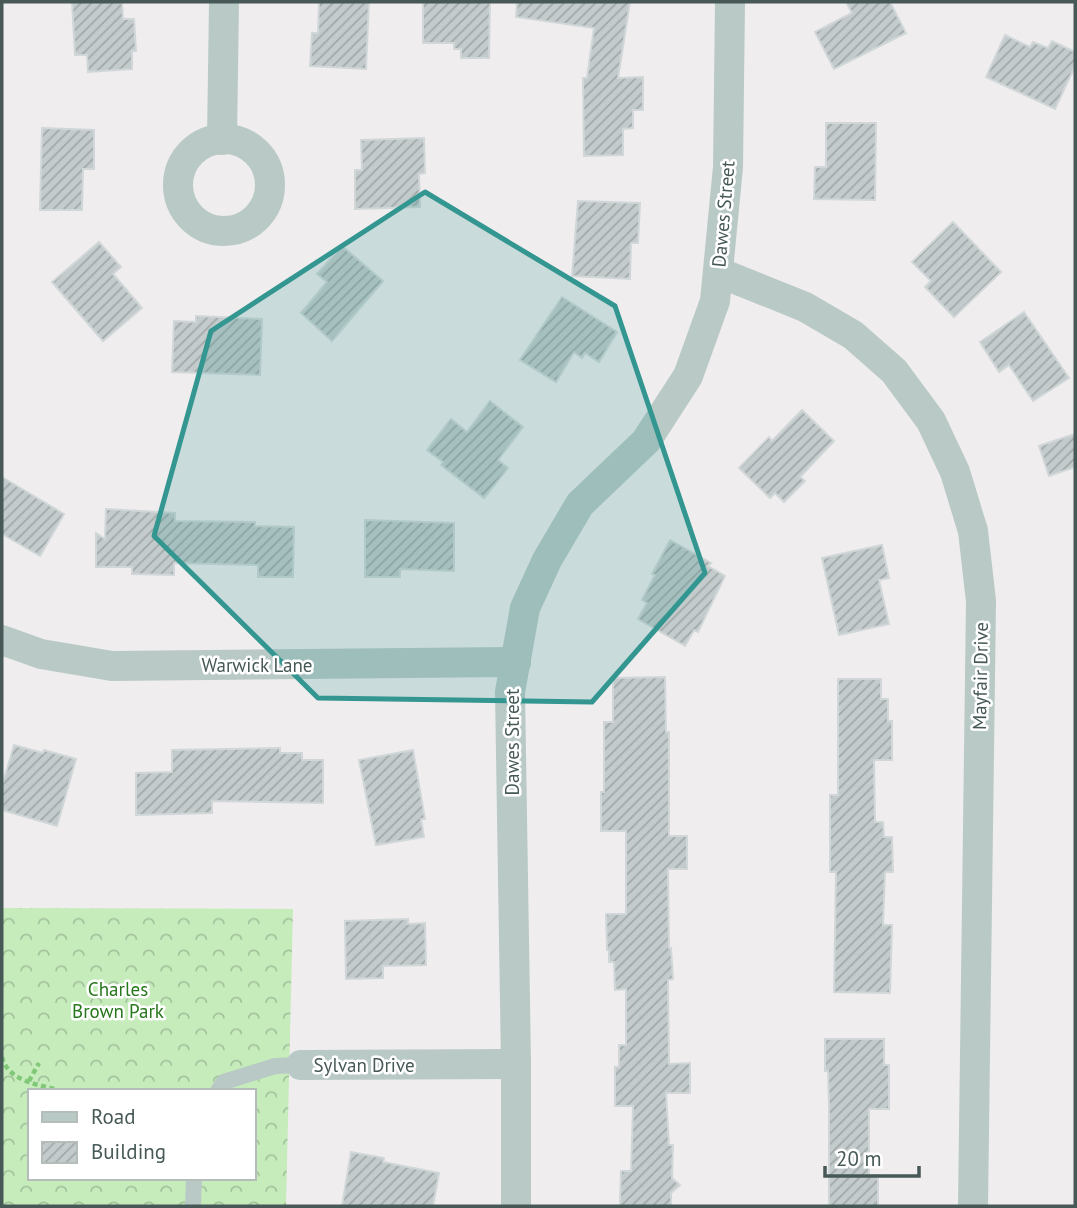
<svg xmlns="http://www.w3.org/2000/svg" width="1077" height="1208" font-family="'PT Sans',sans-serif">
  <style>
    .forest { fill: url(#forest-crowns); fill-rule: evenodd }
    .building { fill: url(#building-hatch); stroke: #d1d7d8; stroke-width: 2 }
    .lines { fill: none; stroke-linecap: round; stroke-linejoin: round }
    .path { stroke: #80c777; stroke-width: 4.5; stroke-dasharray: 5 3.5; stroke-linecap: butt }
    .lane { stroke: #b9c9c6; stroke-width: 16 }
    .street { stroke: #b9c9c6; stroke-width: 30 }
    .marked { fill: #349690; fill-opacity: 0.2; stroke: #349690; stroke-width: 5; stroke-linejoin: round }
    .labels { text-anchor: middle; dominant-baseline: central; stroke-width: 5; stroke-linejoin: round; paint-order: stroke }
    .street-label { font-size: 19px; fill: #465956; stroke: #fff }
    .park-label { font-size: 19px; fill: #26761b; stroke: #fff }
  </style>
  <defs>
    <pattern id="forest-crowns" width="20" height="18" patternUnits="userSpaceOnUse" patternTransform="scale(1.75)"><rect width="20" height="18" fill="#c7ecbc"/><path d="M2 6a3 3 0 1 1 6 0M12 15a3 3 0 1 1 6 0" fill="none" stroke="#a3c29c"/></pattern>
    <pattern id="building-hatch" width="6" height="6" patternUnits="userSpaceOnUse" patternTransform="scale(1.75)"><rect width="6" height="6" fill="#c4cbcc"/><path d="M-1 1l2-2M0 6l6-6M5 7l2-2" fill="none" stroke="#a1a8a8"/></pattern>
  </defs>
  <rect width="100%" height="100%" fill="#efedee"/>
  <path class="forest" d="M 2,908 L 293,909 L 286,1206 L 2,1206 ZM 30,1091 L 254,1091 L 254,1178 L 30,1178 Z"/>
  <g class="building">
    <polygon points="72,2 122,2 123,19 134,19 136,51 132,51 132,69 88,72 87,55 75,55"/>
    <polygon points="319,2 369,2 366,69 310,66 312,33 318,33"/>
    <polygon points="423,2 490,2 489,58 461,58 461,49 454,49 454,43 423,43"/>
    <polygon points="517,2 630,2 618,78 643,77 643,110 633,110 633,128 623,129 623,155 584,156 583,78 587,78 594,28 516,17"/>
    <polygon points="846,2 890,2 906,33 834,69 815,32 852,13"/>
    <polygon points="1005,35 1030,47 1033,42 1048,48 1052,41 1075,52 1075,66 1055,109 986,77"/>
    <polygon points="826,123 876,123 875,200 814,199 815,167 826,167"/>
    <polygon points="42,128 94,130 94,169 83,169 82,210 40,210"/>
    <polygon points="424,138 425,173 419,174 420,207 355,209 355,170 362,170 361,140"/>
    <polygon points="578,201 640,203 638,243 631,243 630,279 572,276"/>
    <polygon points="953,222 1001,272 954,317 925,287 931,281 912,262"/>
    <polygon points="99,242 121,267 113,274 142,308 103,341 52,282"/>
    <polygon points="342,246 383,281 332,341 301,313 327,282 317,274"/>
    <polygon points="562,297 617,332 599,362 585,353 582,358 574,352 556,382 520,360"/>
    <polygon points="1024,312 1069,378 1033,401 1009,365 999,372 980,342"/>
    <polygon points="196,316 262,319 260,375 172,372 174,321 196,322"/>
    <polygon points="490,401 523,427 498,460 508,468 484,498 441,465 443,462 427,450 451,419 467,432"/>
    <polygon points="802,410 834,441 800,477 805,481 784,502 775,493 770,498 739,468 769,437 772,441"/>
    <polygon points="1075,434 1075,467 1049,476 1039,446"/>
    <polygon points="2,477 64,514 40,556 2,534"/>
    <polygon points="106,509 175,513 175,521 255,522 255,526 294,527 293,577 258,577 258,565 174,563 174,575 132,574 132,567 96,567 96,533 105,539"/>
    <polygon points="365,520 454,523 454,571 400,569 400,577 365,577"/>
    <polygon points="670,540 711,563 708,566 725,576 698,632 694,630 685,646 638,619 647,603 642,600 655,575 652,574"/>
    <polygon points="882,545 889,578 879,580 889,624 839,635 822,558"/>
    <polygon points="665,677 666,732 669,732 669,836 687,836 687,869 668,869 669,948 671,948 673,979 668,980 669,1064 690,1063 690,1093 666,1093 669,1145 673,1145 672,1178 680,1185 671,1193 671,1206 620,1206 621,1171 631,1171 633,1106 615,1106 615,1067 619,1067 619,1045 626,1045 626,989 615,990 614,962 609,962 609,950 607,950 606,914 626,914 626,831 601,831 601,792 604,792 604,722 613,722 613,678"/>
    <polygon points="838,679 881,679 881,699 888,699 888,721 892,721 892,760 874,760 875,822 883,822 884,837 892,837 893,872 885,872 883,925 892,925 890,993 834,992 836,872 830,872 830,795 838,795"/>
    <polygon points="14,745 43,753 44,750 76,759 57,826 2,810 2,786"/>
    <polygon points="280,748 280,753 302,753 302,760 323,760 323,803 212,801 212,813 136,815 136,773 172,772 172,750"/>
    <polygon points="413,750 425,819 421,819 424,837 376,845 359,760"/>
    <polygon points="408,919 408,924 425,923 426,965 383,966 383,978 346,979 345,921"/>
    <polygon points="825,1039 884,1039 884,1065 889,1065 889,1109 869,1109 869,1175 878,1175 878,1206 829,1206 829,1107 828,1071 825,1071"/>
    <polygon points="351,1152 384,1158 383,1162 439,1173 433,1206 342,1206"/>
  </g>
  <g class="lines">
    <g class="path">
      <path d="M 2,1057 C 8,1082 41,1085 62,1091"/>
      <polyline points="29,1081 39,1063"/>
    </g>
    <g class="lane">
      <polyline points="218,1091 224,1082 275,1066 301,1065"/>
      <polyline points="193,1206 194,1178"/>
    </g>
    <g class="street">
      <circle cx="224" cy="185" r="46"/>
      <polyline points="222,140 224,2"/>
      <polyline points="718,272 805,307 853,335 894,371 931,421 955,472 973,531 981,601 973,1206"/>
      <polyline points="2,640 41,654 112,666 516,662"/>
      <polyline points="301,1065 516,1064"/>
      <polyline points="516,1206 516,1064 510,692 525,608 547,560 580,504 646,441 688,376 715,301 728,167 730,2"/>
    </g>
  </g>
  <path class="marked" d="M 425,192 L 615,306 L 705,573 L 592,702 L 318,698 L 154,536 L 211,331 Z"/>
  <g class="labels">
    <g class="street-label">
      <text transform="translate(723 214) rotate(-85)">Dawes Street</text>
      <text x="257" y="665">Warwick Lane</text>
      <text transform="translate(980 676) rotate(-89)">Mayfair Drive</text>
      <text transform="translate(512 742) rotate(-90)">Dawes Street</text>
      <text x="364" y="1065">Sylvan Drive</text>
    </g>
    <g class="park-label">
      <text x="118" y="989">Charles<tspan x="118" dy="22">Brown Park</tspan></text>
    </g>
  </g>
  <rect width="1077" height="1208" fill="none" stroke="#465956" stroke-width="7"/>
  <rect x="28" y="1089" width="228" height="91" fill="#ffffff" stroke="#b5bdbb" stroke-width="2"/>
  <rect x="42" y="1112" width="35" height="10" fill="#b9c9c6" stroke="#b5bdbb" stroke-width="2"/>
  <text x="91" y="1124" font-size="21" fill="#465956">Road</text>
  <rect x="42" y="1142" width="35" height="21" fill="url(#building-hatch)" stroke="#b5bdbb" stroke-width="2"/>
  <text x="91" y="1159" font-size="21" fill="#465956">Building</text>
  <path d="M825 1166v10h94v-10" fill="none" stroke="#465956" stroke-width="3.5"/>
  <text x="836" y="1166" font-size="21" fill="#465956" stroke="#ffffff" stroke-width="5" paint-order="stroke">20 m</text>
</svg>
